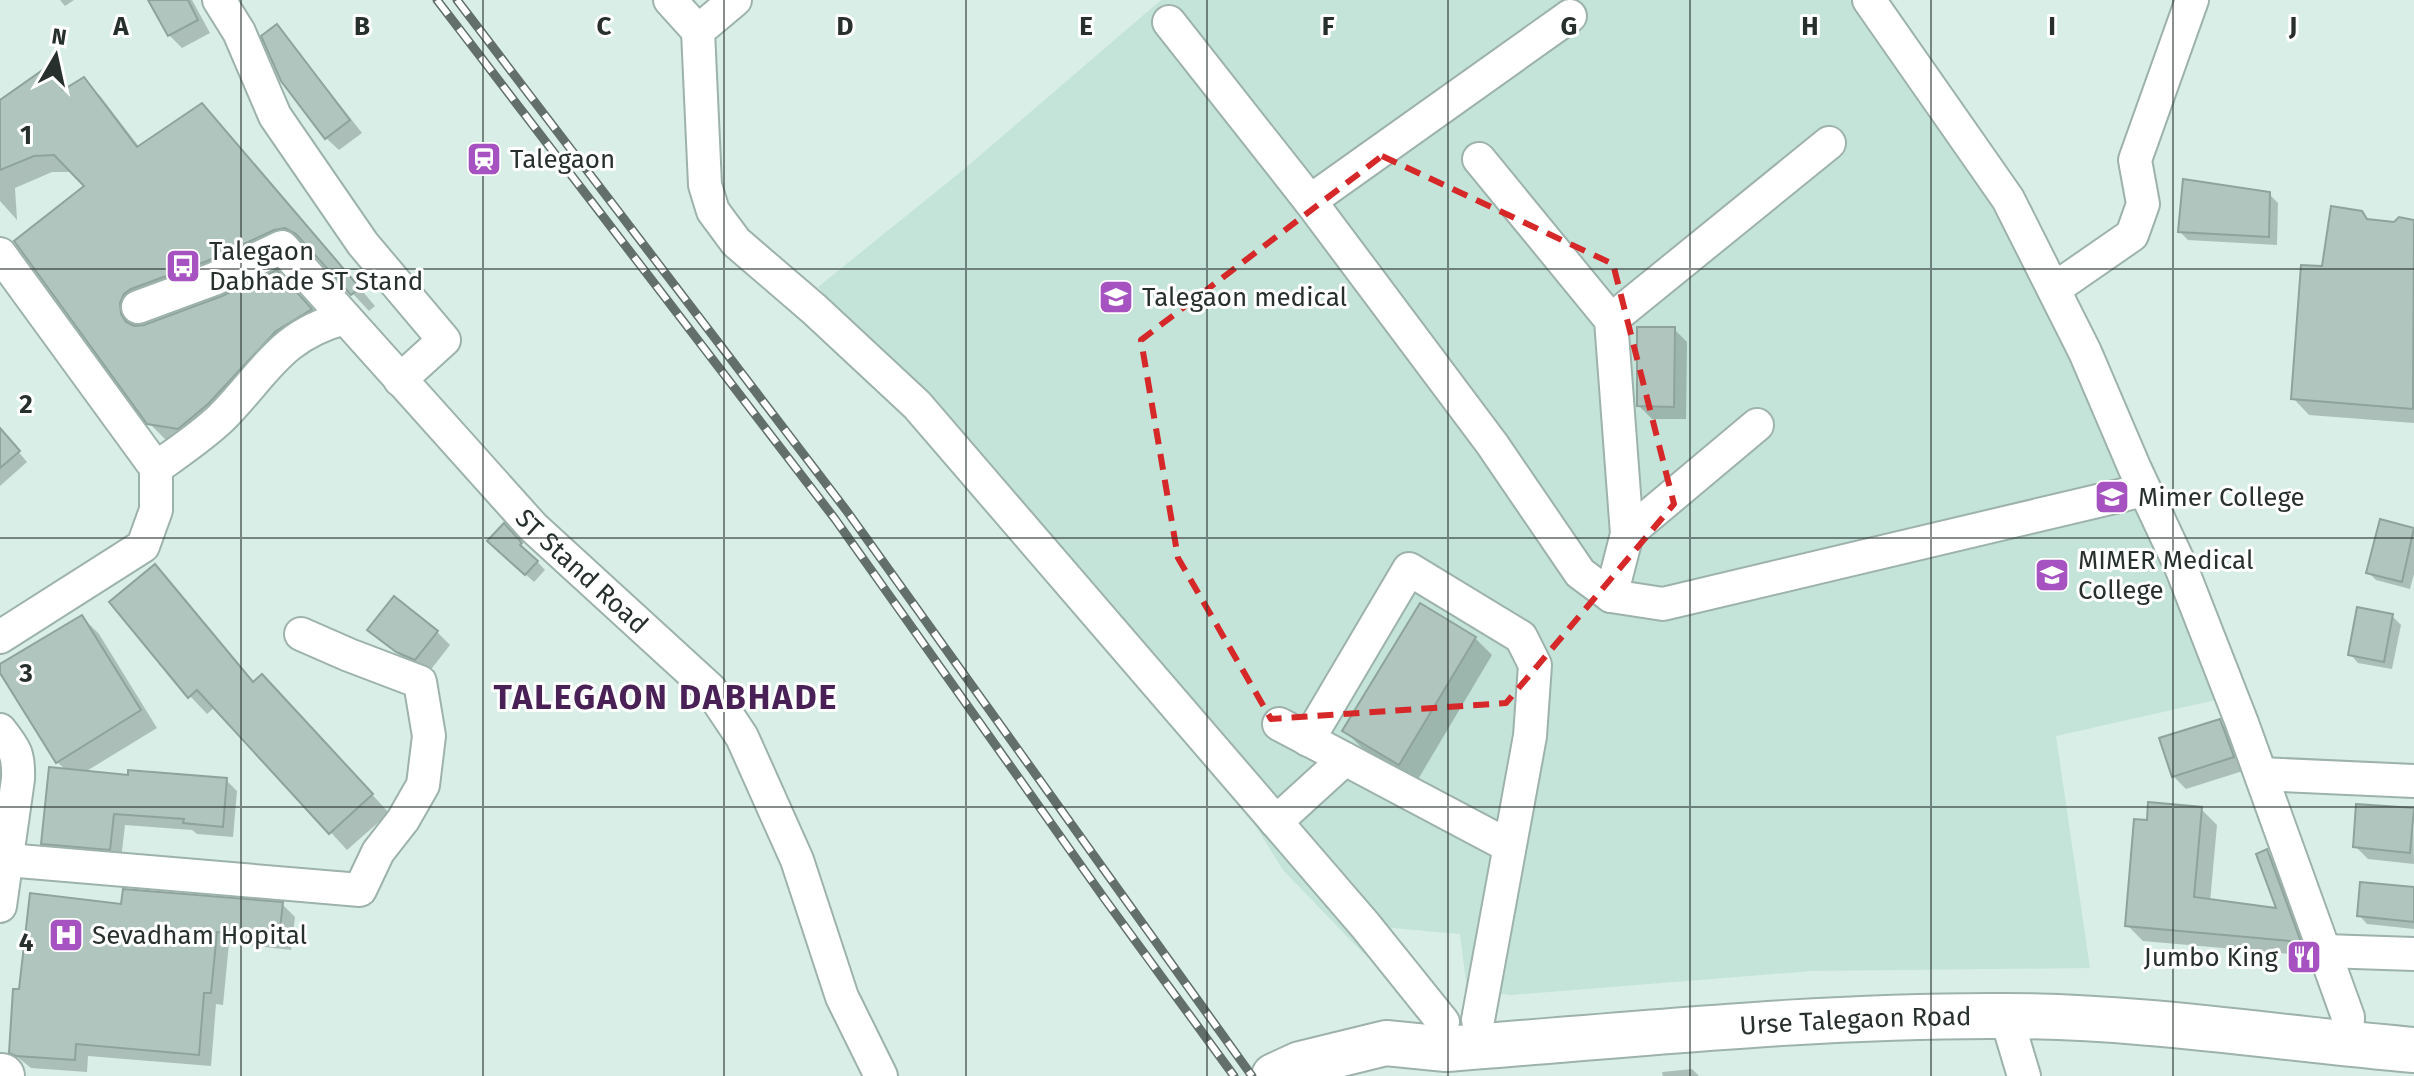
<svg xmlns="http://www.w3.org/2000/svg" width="2414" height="1076" font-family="'Fira Sans',sans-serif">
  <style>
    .built { fill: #c4e3d9 }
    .shadow { fill: #0003 }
    .building { fill: #afc5be; stroke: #8ea39c; stroke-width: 2 }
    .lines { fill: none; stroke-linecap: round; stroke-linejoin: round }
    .minor-casing { stroke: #9db2ac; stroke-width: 36 }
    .highway-casing { stroke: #9db2ac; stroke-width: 48 }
    .minor { stroke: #fff; stroke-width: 32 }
    .highway { stroke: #fff; stroke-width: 44 }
    .rail-casing { stroke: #626f6b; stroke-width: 9 }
    .rail { stroke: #fff; stroke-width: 6; stroke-dasharray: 18; stroke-linecap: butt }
    .marked { fill: none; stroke: #d62828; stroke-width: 6; stroke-dasharray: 16 10; stroke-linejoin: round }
    .grid { fill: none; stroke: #28302e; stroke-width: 2; stroke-opacity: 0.55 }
    .labels { text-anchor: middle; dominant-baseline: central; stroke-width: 6; stroke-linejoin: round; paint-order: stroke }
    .poi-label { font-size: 26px; fill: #28302e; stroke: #fff; text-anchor: start }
    .street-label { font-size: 26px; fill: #28302e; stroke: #fff }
    .district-label { font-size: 34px; font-weight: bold; letter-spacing: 2px; fill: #492156; stroke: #fff }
    .grid-label { font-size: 26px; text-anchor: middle; font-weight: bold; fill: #28302e; stroke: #fff; stroke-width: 6; stroke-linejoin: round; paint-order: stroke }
  </style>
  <rect width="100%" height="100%" fill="#d8eee7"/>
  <polygon class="built" points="1161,0 1852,0 1995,207 2095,406 2216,700 2056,736 2090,968 1812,971 1511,995 1467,990 1460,934 1392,928 1364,954 1283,870 1209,751 937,420 818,287 963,170"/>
  <g class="shadow">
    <polygon points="60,0 74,0 65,6"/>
    <polygon points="151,0 192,0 210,33 182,48 169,35"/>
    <polygon points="277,27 289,40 362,133 339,150 326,138"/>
    <polygon points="47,69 66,90 84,79 101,97 140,148 219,123 375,306 369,311 312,250 304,245 292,246 136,321 137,327 294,290 328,327 196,445 167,441 149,423 87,187 73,172 52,172 15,188 17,220 0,201 0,103"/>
    <polygon points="2269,194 2278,203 2277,245 2188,240 2180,232"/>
    <polygon points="2361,212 2371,222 2395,224 2399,219 2414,222 2414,423 2309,415 2293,398 2323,268"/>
    <polygon points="1674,329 1687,342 1686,419 1652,419 1639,406"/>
    <polygon points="0,430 27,462 0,486"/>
    <polygon points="2381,521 2414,530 2414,574 2410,589 2376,580 2368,572"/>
    <polygon points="504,526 545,570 534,582 498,549"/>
    <polygon points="155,567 255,683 280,693 389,813 347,850 215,707 207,714 190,696"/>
    <polygon points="2392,616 2401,625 2392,669 2358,663 2350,654"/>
    <polygon points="82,617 99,634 157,728 85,772 130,777 226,780 237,791 233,837 197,834 192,830 125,825 121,860 54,854 43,843 66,770 57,762 0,667"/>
    <polygon points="370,630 437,632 450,645 429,672 411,665"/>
    <polygon points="1475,638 1492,655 1417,781 1362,748 1344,730"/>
    <polygon points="2219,721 2232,734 2246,770 2186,789 2173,776"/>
    <polygon points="0,766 13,785 0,883"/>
    <polygon points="2201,809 2217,825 2210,902 2280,911 2267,852 2282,867 2315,956 2143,941 2127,925"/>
    <polygon points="2413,810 2414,864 2368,859 2355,846"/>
    <polygon points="2414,889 2414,929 2367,924 2359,915"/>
    <polygon points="282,904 295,917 291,950 229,943 223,1005 216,1004 211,1066 88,1056 87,1072 31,1068 11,1052 20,991 123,906"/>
    <polygon points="1692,1069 1699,1076 1663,1076 1662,1072"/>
  </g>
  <g class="building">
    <polygon points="148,0 188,0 198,20 168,36"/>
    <polygon points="277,24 350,120 325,139 281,81 261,36"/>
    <polygon points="47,67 63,90 84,77 137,147 202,103 360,288 351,295 296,234 285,228 274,230 207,261 131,289 124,294 120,303 121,314 126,322 134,326 144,325 222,296 277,270 312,309 276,331 208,404 178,429 147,424 14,241 84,186 54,155 34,156 0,170 0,100"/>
    <polygon points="2183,179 2270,192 2269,237 2178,232"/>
    <polygon points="2331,206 2362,211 2367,219 2394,222 2399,217 2414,220 2413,409 2291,399 2301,265 2322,266"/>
    <polygon points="1637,327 1675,327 1674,407 1637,406"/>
    <polygon points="0,428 20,451 0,468"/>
    <polygon points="2380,519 2414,528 2402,582 2366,573"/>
    <polygon points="504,523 522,543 520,545 538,561 525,575 487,541"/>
    <polygon points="155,564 253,682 262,674 373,794 329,834 197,690 188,698 109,602"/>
    <polygon points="394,596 438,631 415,660 396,652 367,630"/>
    <polygon points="1420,603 1476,637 1399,765 1342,731"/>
    <polygon points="2357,607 2393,614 2384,662 2348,655"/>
    <polygon points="82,615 141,710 56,763 0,673 0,664"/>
    <polygon points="2220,719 2234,757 2172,777 2159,738"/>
    <polygon points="49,767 128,775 128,770 227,778 223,827 183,823 184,819 114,814 110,850 41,844"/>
    <polygon points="2148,802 2202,807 2194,897 2276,908 2256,854 2267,849 2301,942 2125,926 2134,819 2147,820"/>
    <polygon points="2356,804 2414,808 2410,853 2353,847"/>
    <polygon points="2360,882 2414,887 2414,922 2357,916"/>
    <polygon points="123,889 283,902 279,938 217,932 211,993 204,993 199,1055 76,1044 75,1060 16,1056 9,1053 13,989 19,989 30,893 121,904"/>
  </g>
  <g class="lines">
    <g class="minor-casing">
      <g id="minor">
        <polyline points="219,0 239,32 275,116 363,244 444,340 400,380"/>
        <polyline points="670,0 698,31"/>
        <polyline points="735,0 698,31 705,185 713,211 736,242 814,309 917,405 1365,925 1443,1022"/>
        <polyline points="1869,0 2008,199 2085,352 2135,469 2181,567 2242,723 2348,1017 2347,1044"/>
        <polyline points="1169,22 1310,201 1492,444 1580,573 1611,596 1663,604 2144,490"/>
        <polyline points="1479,159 1611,320 1627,534 1611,596"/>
        <polyline points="1310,201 1570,16"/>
        <polyline points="0,254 156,468"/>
        <polyline points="2054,289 2132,235 2143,204 2135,160 2192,0"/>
        <path id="s1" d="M 138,307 L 214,279 L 282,247 L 533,527 L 710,689 L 742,737 L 797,860 L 842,997 L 881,1076"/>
        <polyline points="1611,320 1829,143"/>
        <polyline points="1627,534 1757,425"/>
        <path d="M 0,637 L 143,546 L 156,510 L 156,468 C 178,452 201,437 221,418 C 265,374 279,335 345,318"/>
        <polyline points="1279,724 1509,846"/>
        <path d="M 0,730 C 15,749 19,754 18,779 L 0,906"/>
        <polyline points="1308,740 1409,569 1521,637 1535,665 1530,736 1478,1020"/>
        <polyline points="2261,774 2414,781"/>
        <polyline points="1276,822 1345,759"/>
        <polyline points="7,860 360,890 378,852 403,820 423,785 429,736 420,682 349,655 301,634"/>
        <polyline points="2325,951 2414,954"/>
        <polyline points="2006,1016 2024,1076"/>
      </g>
    </g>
    <g class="highway-casing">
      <g id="highway">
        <polyline points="0,1076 2,1076"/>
        <path id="s2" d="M 1274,1076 L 1300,1064 L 1386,1043 L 1446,1049 C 1631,1035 1818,1015 2003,1016 C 2141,1016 2277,1038 2414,1050"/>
      </g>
    </g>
    <use href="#minor" class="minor"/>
    <use href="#highway" class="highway"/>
    <g class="rail-casing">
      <g id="rail">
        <polyline points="437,0 835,519 1104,898 1234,1076"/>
        <polyline points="457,0 846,510 1252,1076"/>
      </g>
    </g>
    <use href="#rail" class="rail"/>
  </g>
  <path class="marked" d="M 1382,156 L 1613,264 L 1674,504 L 1506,703 L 1271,719 L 1178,558 L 1141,340 Z"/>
  <path class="grid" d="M 241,0 L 241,1076M 483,0 L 483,1076M 724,0 L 724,1076M 966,0 L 966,1076M 1207,0 L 1207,1076M 1448,0 L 1448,1076M 1690,0 L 1690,1076M 1931,0 L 1931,1076M 2173,0 L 2173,1076M 0,269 L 2414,269M 0,538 L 2414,538M 0,807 L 2414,807"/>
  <defs>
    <g id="station-square" transform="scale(1.8)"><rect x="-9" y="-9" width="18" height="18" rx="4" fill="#a652c0" stroke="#fff"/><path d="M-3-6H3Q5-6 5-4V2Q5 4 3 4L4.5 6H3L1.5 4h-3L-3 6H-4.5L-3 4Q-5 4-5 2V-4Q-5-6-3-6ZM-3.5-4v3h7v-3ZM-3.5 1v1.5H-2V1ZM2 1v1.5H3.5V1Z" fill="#fff"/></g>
    <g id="bus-square" transform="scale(1.8)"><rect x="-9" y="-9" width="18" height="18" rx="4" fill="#a652c0" stroke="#fff"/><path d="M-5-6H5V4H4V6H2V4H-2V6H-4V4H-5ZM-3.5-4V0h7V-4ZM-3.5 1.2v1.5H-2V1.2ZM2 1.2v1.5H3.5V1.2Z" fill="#fff"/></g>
    <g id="university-square" transform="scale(1.8)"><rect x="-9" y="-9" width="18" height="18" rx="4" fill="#a652c0" stroke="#fff"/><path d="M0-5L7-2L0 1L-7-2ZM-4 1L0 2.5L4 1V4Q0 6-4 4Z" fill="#fff"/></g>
    <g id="hospital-square" transform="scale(1.8)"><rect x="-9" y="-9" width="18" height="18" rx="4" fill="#a652c0" stroke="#fff"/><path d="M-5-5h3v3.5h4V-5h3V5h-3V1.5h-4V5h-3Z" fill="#fff"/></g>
    <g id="restaurant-square" transform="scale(1.8)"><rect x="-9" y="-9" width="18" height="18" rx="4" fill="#a652c0" stroke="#fff"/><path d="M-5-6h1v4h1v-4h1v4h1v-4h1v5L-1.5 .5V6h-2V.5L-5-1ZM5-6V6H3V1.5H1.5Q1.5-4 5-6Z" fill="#fff"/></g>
  </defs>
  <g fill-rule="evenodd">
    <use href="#station-square" x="484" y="159"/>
    <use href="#bus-square" x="183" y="266"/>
    <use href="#university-square" x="1116" y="297"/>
    <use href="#university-square" x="2112" y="497"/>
    <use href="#university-square" x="2052" y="575"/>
    <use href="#hospital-square" x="66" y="935"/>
    <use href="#restaurant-square" x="2304" y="957"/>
  </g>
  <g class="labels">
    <g class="poi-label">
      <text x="510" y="159">Talegaon</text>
      <text x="209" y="251">Talegaon<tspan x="209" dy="30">Dabhade ST Stand</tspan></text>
      <text x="1142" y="297">Talegaon medical</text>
      <text x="2138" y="497">Mimer College</text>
      <text x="2078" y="560">MIMER Medical<tspan x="2078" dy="30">College</tspan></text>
      <text x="92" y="935">Sevadham Hopital</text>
      <text x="2278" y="957" text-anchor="end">Jumbo King</text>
    </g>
    <g class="street-label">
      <text stroke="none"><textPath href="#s1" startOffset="598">ST Stand Road</textPath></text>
      <text stroke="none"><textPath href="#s2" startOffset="588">Urse Talegaon Road</textPath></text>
    </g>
    <g class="district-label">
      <text x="666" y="697">TALEGAON DABHADE</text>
    </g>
  </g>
  <g class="grid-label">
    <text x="121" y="35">A</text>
    <text x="362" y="35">B</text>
    <text x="604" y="35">C</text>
    <text x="845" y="35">D</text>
    <text x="1086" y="35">E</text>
    <text x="1328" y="35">F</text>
    <text x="1569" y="35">G</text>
    <text x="1810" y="35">H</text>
    <text x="2052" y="35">I</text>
    <text x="2293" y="35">J</text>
    <text x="26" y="144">1</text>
    <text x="26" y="413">2</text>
    <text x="26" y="682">3</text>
    <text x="26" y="951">4</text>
  </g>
  <g transform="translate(56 56) rotate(9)" stroke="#ffffff" stroke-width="6" paint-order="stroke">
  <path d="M0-6L14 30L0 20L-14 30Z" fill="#28302e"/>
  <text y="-12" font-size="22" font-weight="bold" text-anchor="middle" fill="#28302e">N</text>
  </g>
</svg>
